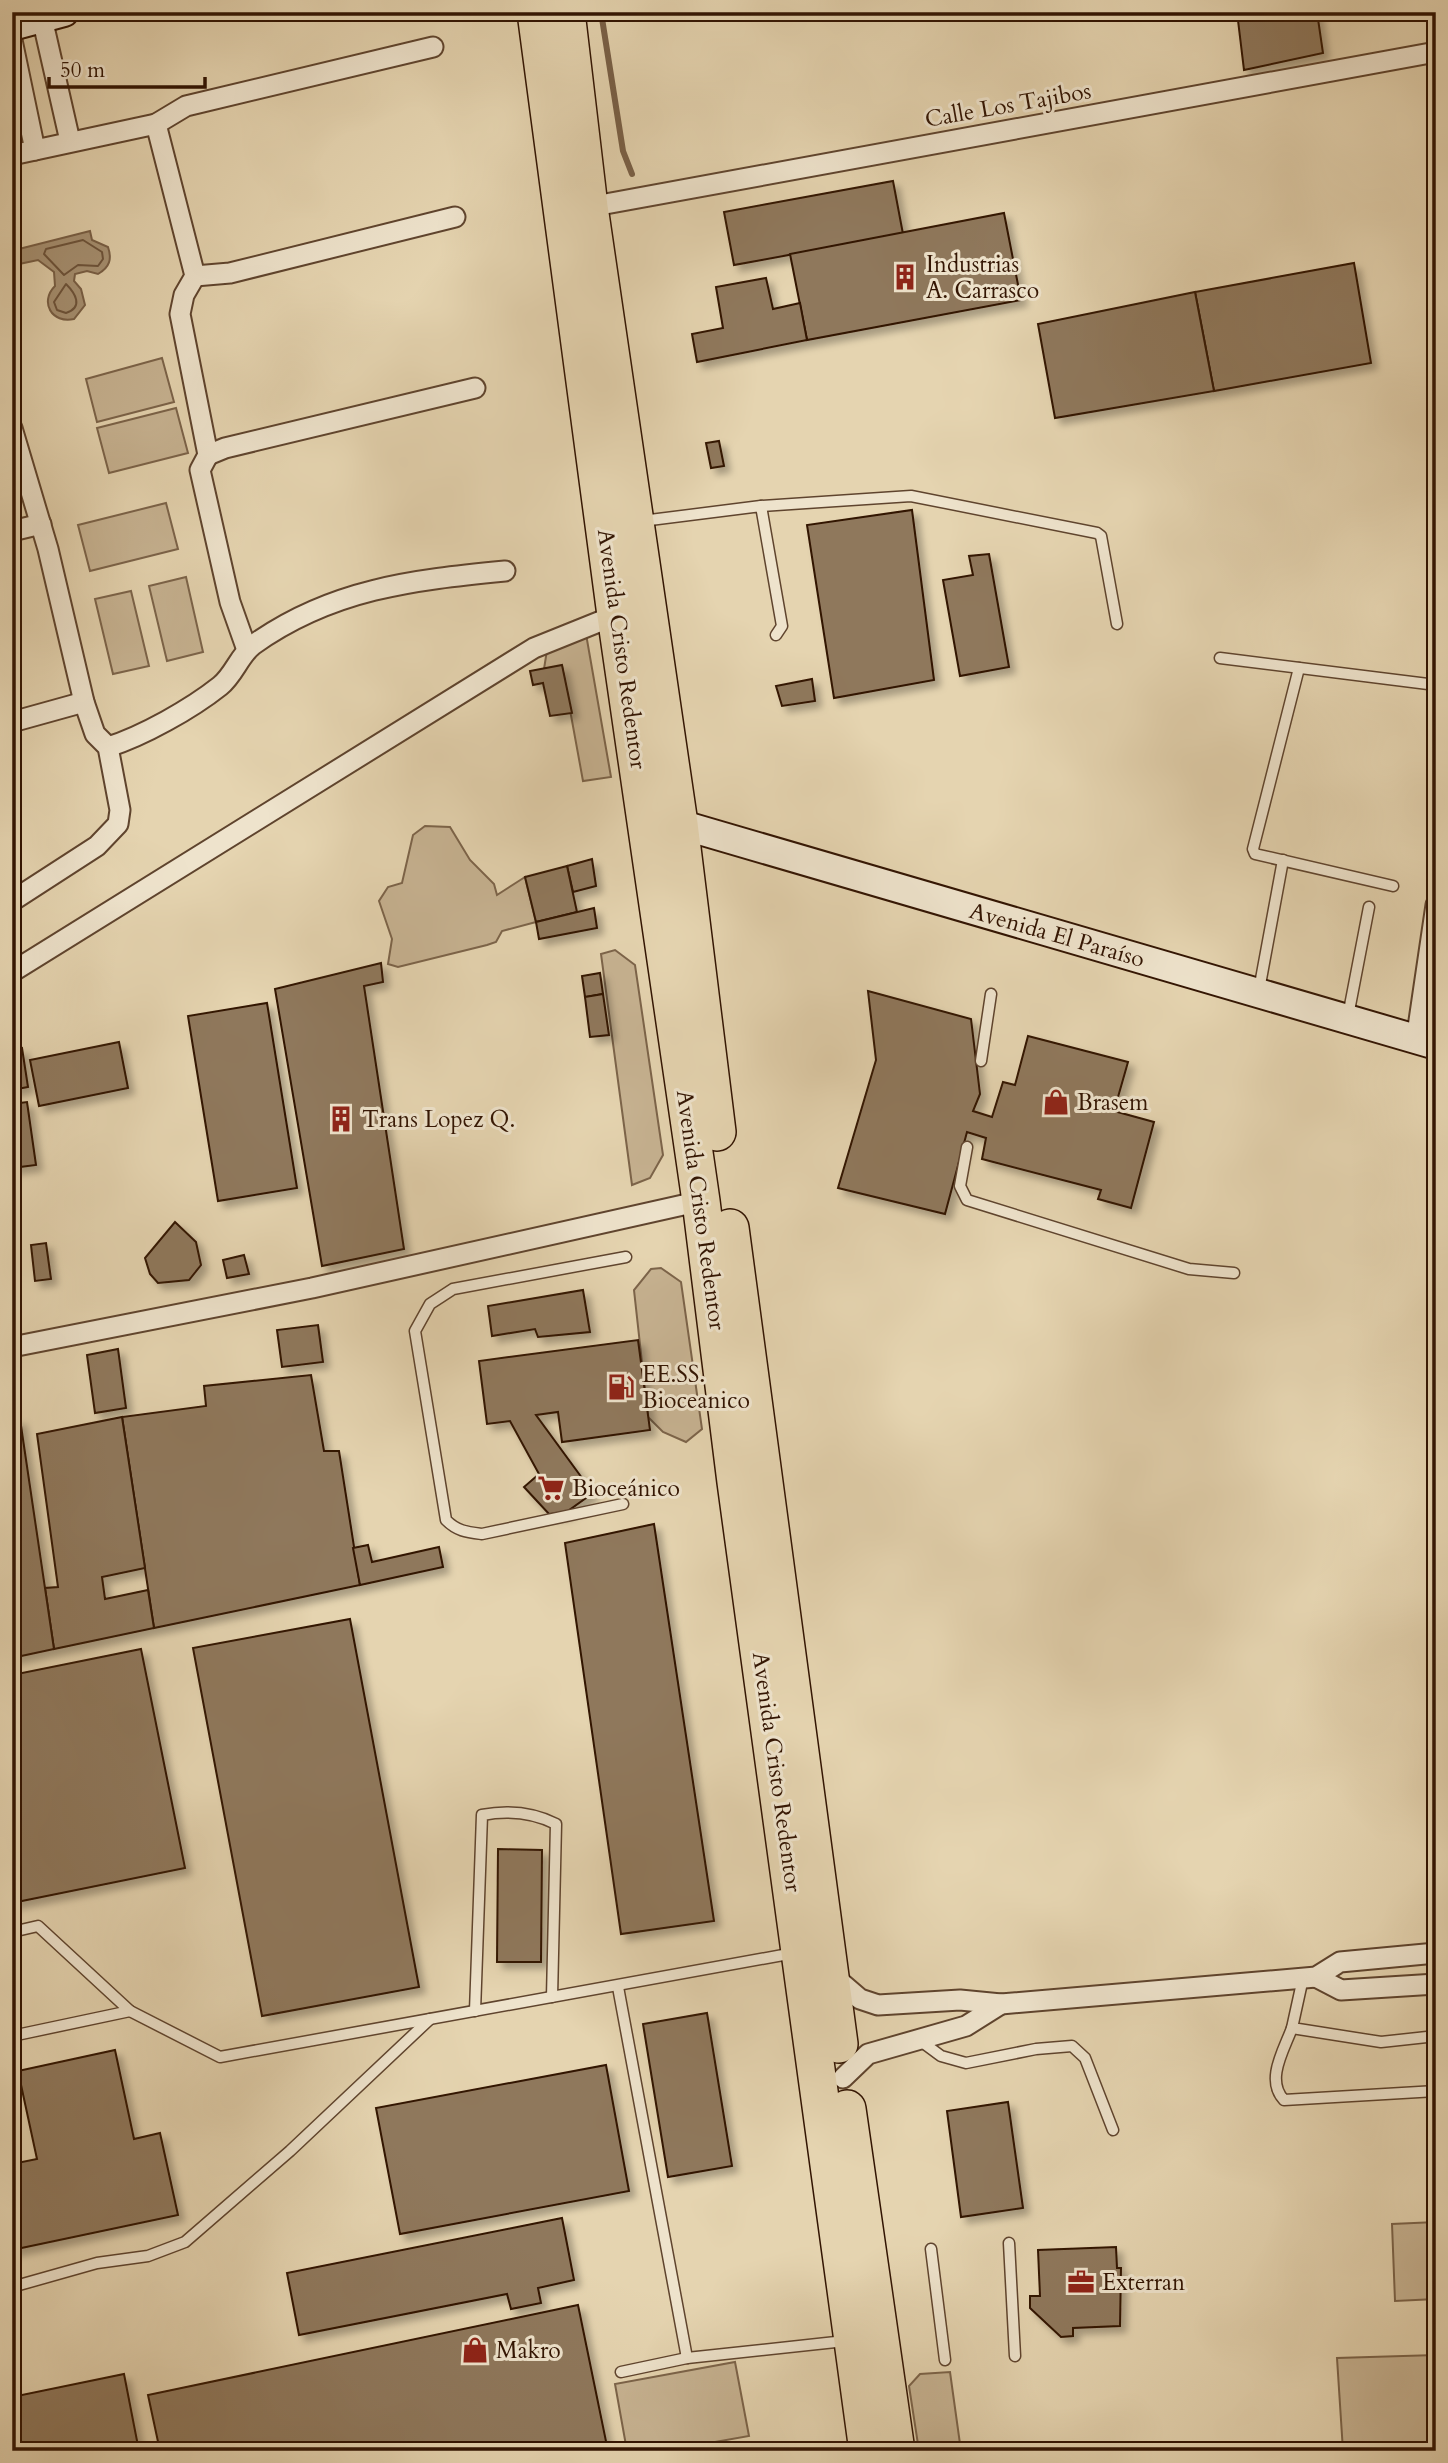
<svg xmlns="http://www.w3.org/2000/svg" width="1448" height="2463" font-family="Cardo,serif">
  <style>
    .green { fill: #c7b392; stroke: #7c644a; stroke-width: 2 }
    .water { fill: #a89375; stroke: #796047; stroke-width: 2 }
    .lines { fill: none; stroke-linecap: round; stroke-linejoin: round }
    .shore { stroke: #6d543c; stroke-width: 2 }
    .stream { stroke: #796047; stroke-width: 6 }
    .building { fill: #8f785c; stroke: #321402; stroke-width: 2; filter: url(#shadow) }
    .lane-casing { stroke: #5f442e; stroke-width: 13 }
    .street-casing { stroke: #5f442e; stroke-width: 23 }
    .secondary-casing { stroke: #321402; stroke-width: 32 }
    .highway-casing { stroke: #321402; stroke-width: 40 }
    .lane { stroke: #eee3cc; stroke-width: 10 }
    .street { stroke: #eee3cc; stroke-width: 19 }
    .secondary { stroke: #eee3cc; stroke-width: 28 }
    .highway { stroke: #e5d4b0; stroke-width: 37 }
    .labels { text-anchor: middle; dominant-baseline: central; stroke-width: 6; stroke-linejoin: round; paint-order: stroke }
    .street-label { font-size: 23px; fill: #321402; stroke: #eee3cc }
    .poi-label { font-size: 23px; fill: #321402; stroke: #eee3cc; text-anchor: start }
  </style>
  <defs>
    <filter id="shadow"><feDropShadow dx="6" dy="6" stdDeviation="3.5" flood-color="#0004"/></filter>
  </defs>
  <rect width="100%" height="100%" fill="#e5d4b0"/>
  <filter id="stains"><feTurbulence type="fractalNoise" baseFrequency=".00286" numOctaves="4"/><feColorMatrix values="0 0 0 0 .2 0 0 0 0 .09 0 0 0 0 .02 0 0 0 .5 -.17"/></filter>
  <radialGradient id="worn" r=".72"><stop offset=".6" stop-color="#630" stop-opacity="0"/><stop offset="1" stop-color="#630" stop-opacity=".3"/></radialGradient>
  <g class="green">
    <polygon points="162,358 174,402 97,422 86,379"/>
    <polygon points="176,408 188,453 109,473 97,428"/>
    <polygon points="166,503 178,549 90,571 78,525"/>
    <polygon points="186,577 203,652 167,661 149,586"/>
    <polygon points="131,591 149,666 113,674 95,599"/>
    <polygon points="586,634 611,777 583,781 562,666 544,669 547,650"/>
    <polygon points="425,826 450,827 470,860 494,884 497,895 525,877 536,922 502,931 496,942 487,945 398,967 388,964 392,939 379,901 388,887 402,883 413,835"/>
    <polygon points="615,950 635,965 663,1155 650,1178 632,1185 601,954"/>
    <polygon points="661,1268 681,1282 702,1429 686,1442 663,1432 648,1417 634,1290 651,1269"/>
    <polygon points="1436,2222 1436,2299 1395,2301 1392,2224"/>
    <polygon points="1436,2355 1436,2451 1343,2451 1337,2358"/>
    <polygon points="735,2362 749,2436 664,2451 627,2451 615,2384"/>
    <polygon points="950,2372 961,2451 919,2451 909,2386 920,2374"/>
  </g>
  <path class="water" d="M 90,231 L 92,240 L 108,247 C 112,259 110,267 98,274 L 87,271 L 75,274 L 74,281 L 81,289 L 85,305 L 74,319 C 52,324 39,302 55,286 L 54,272 L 38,260 L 19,264 L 15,250 Z"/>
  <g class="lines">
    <g class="shore">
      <polygon points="83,240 102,252 103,259 98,266 78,265 64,275 44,254 46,249"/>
      <path d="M 66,284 C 75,293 84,307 66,313 L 57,310 L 54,302 Z"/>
    </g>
    <polyline class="stream" points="601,12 623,151 632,174"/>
  </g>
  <g class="building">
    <polygon points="1237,12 1317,12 1323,53 1244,70"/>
    <polygon points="893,181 903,234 734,265 724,212"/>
    <polygon points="1004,213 1021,300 807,340 790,254"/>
    <polygon points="1354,263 1371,363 1214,391 1195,292"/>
    <polygon points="766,278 773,309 800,303 807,340 697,362 692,334 723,328 716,287"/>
    <polygon points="1195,292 1214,391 1055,418 1038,324"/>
    <polygon points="719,441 724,466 711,468 706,443"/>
    <polygon points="912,510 934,680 834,698 807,525"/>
    <polygon points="989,554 1009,667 960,676 943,580 973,575 969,556"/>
    <polygon points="562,665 572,713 550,716 543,683 533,685 530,671"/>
    <polygon points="812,679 815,701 782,706 776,686"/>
    <polygon points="592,859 596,886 573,892 567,866"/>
    <polygon points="567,866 577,912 536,922 525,877"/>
    <polygon points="594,908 597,928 539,939 536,922"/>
    <polygon points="381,963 383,982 364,986 404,1249 322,1266 275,989"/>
    <polygon points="600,973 603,994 585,997 582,976"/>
    <polygon points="868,991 971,1019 980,1094 973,1111 992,1117 1003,1082 1015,1085 1028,1036 1128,1062 1114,1111 1154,1122 1131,1208 1098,1199 1101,1190 982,1159 986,1138 967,1132 945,1214 838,1188 876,1060"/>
    <polygon points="603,994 609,1035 590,1037 585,997"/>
    <polygon points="267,1003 297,1188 218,1201 188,1016"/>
    <polygon points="119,1042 128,1088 39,1106 30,1060"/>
    <polygon points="22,1048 28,1087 12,1090 12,1051"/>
    <polygon points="27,1102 36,1165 12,1168 12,1104"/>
    <polygon points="175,1222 196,1242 201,1265 189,1280 158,1283 150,1274 145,1258"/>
    <polygon points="46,1243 51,1279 35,1281 31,1245"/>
    <polygon points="244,1255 249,1274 227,1278 223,1260"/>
    <polygon points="583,1290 590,1332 538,1337 535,1329 492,1336 488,1306"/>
    <polygon points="318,1325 323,1362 282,1367 277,1330"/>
    <polygon points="638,1340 650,1430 562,1442 558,1412 536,1415 593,1493 565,1513 549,1514 524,1487 539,1474 510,1421 487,1424 479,1361"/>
    <polygon points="118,1349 126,1408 95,1413 87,1355"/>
    <polygon points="311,1375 324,1451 339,1451 360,1585 154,1628 122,1417 206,1406 204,1386"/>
    <polygon points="122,1417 145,1568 102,1577 105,1599 148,1590 154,1628 54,1649 45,1588 58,1587 37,1434"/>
    <polygon points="20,1419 54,1649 12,1658 12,1420"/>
    <polygon points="654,1524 714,1921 621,1934 565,1543"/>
    <polygon points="368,1545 372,1562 439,1547 443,1567 360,1585 353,1548"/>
    <polygon points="350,1619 419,1987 262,2016 193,1648"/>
    <polygon points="141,1649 185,1868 12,1903 12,1675"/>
    <polygon points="498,1849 542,1850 541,1962 497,1962"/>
    <polygon points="707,2013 732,2166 668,2177 643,2024"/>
    <polygon points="115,2050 134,2139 160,2133 178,2215 12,2250 12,2164 37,2159 18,2071"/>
    <polygon points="606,2065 629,2191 400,2234 376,2108"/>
    <polygon points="1008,2102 1023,2208 961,2217 947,2111"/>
    <polygon points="562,2218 574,2280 538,2288 541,2303 511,2309 507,2294 299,2335 287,2273"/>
    <polygon points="1116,2247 1117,2268 1121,2268 1120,2326 1073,2328 1073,2336 1061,2337 1030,2308 1030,2296 1040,2296 1038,2250"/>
    <polygon points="578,2305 608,2451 160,2451 148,2395"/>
    <polygon points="124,2374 139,2451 12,2451 12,2397"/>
  </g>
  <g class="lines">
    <g class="lane-casing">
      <g id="lane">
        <polyline points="761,506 911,496 1097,533 1101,536 1117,624"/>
        <polyline points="642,521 761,506 782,626 776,635"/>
        <polyline points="1220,658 1436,685"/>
        <polyline points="1299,668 1253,849 1255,854 1393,886"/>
        <polyline points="1259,990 1283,860"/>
        <polyline points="1348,1016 1369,907"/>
        <polyline points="981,1061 991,994"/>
        <polyline points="967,1147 960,1186 967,1200 1189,1269 1234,1273"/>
        <path d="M 623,1504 L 482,1534 C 466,1532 457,1531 446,1520 L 415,1331 L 430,1304 L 453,1289 L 626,1257"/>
        <polyline points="12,1932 38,1926 130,2011 220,2057 794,1953"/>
        <polyline points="1303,1978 1292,2028 1381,2042 1436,2036"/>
        <polyline points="618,1987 687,2358"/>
        <path d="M 475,2011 L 482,1815 C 508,1810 532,1812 556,1824 L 552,1997"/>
        <path d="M 1292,2028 C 1284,2050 1265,2080 1284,2100 L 1436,2091"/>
        <polyline points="12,2036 130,2011"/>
        <polyline points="918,2039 941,2056 966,2063 1036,2049 1072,2046 1085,2058 1113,2130"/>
        <polyline points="1009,2243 1015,2356"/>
        <polyline points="931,2249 945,2360"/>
        <polyline points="12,2287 97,2263 148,2256 185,2242 290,2151 430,2019"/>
        <polyline points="621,2372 687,2358 845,2341"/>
      </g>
    </g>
    <g class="street-casing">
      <g id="street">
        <polyline points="42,18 70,141"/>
        <polyline points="12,40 35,150"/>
        <polyline points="156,124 195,276 184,295 180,314 208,455 200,470 230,602 247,650"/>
        <polyline points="12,155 156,124 186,106 433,47"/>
        <polyline points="589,207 1436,52"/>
        <polyline points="195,276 230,273 455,217"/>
        <polyline points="12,428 48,549 84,702 95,734 108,747 120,810 118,824 97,846 12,901"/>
        <polyline points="208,455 225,448 475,388"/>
        <polyline points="12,531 41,524"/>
        <polyline points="12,722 84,702"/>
        <path d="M 108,747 C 143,736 191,709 220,686 C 234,675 239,656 253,645 C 331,589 413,580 505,571"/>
        <polyline points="12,972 534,648 616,615"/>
        <polyline points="1416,1041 1436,905"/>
        <polyline points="12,1347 312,1288 701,1201"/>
        <polyline points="832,1975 860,1999 878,2005 960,2000 1001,2004 1316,1977 1340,1962 1436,1953"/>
        <polyline points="1316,1977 1341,1990 1436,1984"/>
        <polyline points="843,2078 868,2054 966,2026 1001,2004"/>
      </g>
    </g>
    <g class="secondary-casing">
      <g id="secondary">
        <polyline points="12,26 64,12"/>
        <polyline points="679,824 1436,1045"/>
      </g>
    </g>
    <g class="highway-casing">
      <g id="highway">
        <polyline points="536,12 616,615 701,1201 736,1482 868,2451"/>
        <polyline points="566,12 589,207 679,824 717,1132"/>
        <polyline points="730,1228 839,2044"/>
        <polyline points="847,2109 896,2451"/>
      </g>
    </g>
    <use href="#lane" class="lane"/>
    <use href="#street" class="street"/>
    <use href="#secondary" class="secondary"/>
    <use href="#highway" class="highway"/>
  </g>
  <defs>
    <g id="building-bare" transform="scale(2.1)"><path d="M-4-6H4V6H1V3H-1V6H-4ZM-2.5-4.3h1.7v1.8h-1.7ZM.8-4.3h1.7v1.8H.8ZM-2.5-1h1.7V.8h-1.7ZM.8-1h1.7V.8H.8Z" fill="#8f2418" stroke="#eee3cc" stroke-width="2.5" paint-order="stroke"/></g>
    <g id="shop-bare" transform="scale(2.1)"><path d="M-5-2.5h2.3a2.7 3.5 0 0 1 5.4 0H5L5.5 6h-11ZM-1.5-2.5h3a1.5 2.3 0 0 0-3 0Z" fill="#8f2418" stroke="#eee3cc" stroke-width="2.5" paint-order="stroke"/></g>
    <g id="fuel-bare" transform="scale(2.1)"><path d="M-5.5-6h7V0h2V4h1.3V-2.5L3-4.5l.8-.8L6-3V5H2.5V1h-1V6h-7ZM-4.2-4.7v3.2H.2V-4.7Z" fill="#8f2418" stroke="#eee3cc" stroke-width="2.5" paint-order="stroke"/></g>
    <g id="supermarket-bare" transform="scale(2.1)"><path d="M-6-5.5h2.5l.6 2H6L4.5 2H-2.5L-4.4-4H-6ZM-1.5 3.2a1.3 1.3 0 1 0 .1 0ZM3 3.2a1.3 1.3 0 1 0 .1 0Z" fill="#8f2418" stroke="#eee3cc" stroke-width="2.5" paint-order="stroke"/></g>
    <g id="office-bare" transform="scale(2.1)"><path d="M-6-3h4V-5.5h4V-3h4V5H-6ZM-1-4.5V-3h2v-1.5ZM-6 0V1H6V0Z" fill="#8f2418" stroke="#eee3cc" stroke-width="2.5" paint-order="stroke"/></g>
  </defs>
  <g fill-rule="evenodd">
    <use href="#building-bare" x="905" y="277"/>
    <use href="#shop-bare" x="1056" y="1102"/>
    <use href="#building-bare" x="341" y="1119"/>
    <use href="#fuel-bare" x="621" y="1387"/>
    <use href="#supermarket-bare" x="551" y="1488"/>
    <use href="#office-bare" x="1081" y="2282"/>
    <use href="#shop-bare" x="475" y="2350"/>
  </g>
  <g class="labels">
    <g class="street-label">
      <text transform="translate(1008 105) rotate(-10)">Calle Los Tajibos</text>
      <text transform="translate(622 649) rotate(82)">Avenida Cristo Redentor</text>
      <text transform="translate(1057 935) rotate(16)">Avenida El Paraíso</text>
      <text transform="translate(701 1210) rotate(82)">Avenida Cristo Redentor</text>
      <text transform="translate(777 1772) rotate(82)">Avenida Cristo Redentor</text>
    </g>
    <g class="poi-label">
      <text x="926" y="264">Industrias<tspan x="926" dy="26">A. Carrasco</tspan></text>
      <text x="1077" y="1102">Brasem</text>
      <text x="362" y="1119">Trans Lopez Q.</text>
      <text x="642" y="1374">EE.SS.<tspan x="642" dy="26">Bioceanico</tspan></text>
      <text x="572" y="1488">Bioceánico</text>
      <text x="1102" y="2282">Exterran</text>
      <text x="496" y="2350">Makro</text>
    </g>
  </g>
  <rect width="1448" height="2463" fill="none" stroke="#e5d4b0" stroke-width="42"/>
  <rect x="14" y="14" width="1420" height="2435" fill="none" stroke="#321402" stroke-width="3.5"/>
  <rect x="21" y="21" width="1406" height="2421" fill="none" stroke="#321402" stroke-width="2"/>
  <path d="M49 77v10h156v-10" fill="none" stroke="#321402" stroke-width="3.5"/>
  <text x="60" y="77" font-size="21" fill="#321402" stroke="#eee3cc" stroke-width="5" paint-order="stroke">50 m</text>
  <rect width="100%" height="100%" filter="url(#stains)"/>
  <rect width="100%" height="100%" fill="url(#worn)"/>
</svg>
